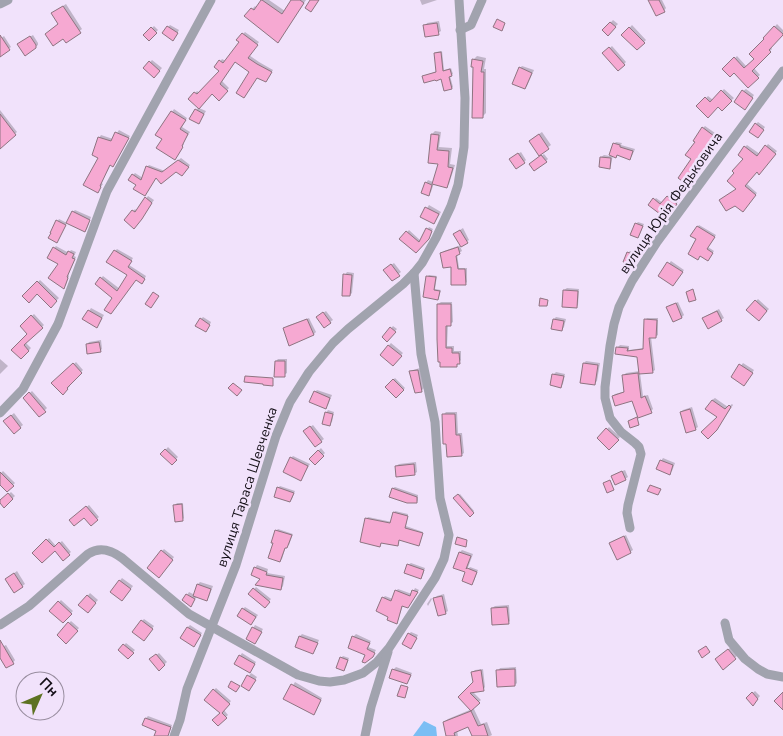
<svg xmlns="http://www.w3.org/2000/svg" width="783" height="736" font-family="'Nunito Sans',sans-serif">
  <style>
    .water { fill: #7bbef4 }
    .shadow { fill: #0003 }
    .building { fill: #f6a9d2; stroke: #8e7481 }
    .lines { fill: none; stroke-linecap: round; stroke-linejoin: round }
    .minor { stroke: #a1a3ae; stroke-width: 9 }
    .labels { text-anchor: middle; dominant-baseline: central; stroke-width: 5; stroke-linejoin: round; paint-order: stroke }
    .street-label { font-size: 14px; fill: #151018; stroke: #f1e2fb }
  </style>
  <rect width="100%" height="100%" fill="#f1e2fb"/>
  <polygon class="water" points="424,721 436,727 437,736 413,736"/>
  <g class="shadow">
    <polygon points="262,0 269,0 285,11 293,0 306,0 280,39 252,9 255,6 257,8"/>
    <polygon points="420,0 437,0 422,5"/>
    <polygon points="650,0 662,0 666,8 664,11"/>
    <polygon points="66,4 82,29 66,42 55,11"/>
    <polygon points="613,20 618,24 608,34 604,30"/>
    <polygon points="439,21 441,31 438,33 425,26 427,23"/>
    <polygon points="777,24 783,30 783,34 771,47 772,49 754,68 760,75 748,86 734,71 724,69 737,56 747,67 756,58 765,38"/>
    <polygon points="170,25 179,30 175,37 168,27"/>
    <polygon points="632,25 646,40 637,49 623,35"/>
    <polygon points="154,26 158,30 149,39 145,35"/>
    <polygon points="245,32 259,42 249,55 259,62 273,70 266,81 258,76 244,97 251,72 236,60 222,81 229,88 219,99 212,92 199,108 206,111 201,120 196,110 199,107 190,99 197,91 200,93 221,71 216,67 222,59 226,61 241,42 243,34"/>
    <polygon points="33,35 38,43 38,45 35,47 21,42"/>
    <polygon points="4,36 11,47 0,55 0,39"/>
    <polygon points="612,46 626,62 618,70 604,53"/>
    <polygon points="442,51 444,70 451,68 453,74 450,76 453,87 452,88 442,78 424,76 437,71 435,53 436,52"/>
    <polygon points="477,56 486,58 484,69 486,69 486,113 482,117 473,60"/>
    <polygon points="152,60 162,68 154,77 145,68"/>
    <polygon points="522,66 534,70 527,86 525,88 520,68"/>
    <polygon points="724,89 734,98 722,109 718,105 698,106 708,96 713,100"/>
    <polygon points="746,89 754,95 747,106 743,91"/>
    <polygon points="174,109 187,118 182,127 190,132 183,143 184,144 177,156 164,139 157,135"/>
    <polygon points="0,110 17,132 0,147"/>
    <polygon points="758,122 765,127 760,134 756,124"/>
    <polygon points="705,126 715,133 702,153 708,157 691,182 693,159 697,142 703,128"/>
    <polygon points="119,130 130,136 115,163 111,164 101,183 103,184 98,191 100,157 99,138 101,135 113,139"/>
    <polygon points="435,131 441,132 439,147 452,148 450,164 455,165 449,184 446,187 434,183 431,192 428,194 426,183 428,180 433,182 439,163 432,134"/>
    <polygon points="542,132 551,145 539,154 533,138"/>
    <polygon points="616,142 622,143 621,145 635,149 632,156 630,158 618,154 616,156 613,155 611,165 609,168 601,157 604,155 610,156 614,144"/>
    <polygon points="768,144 777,151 761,171 757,171 747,184 757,193 745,208 738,188 736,172 744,159 745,147 747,145 760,154"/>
    <polygon points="521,152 526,160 524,162 513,157"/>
    <polygon points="544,154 548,159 546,161 533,162"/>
    <polygon points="181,158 190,165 184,173 176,170 156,176 138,184 133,175 135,173 143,178 147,167 149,165 165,171"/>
    <polygon points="669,195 678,202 673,208 661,213 650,205 656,198 663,203"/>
    <polygon points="148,196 154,200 144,215 134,227 125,220 135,209 137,211"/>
    <polygon points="429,205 441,212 434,223 422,216"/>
    <polygon points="75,210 91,217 87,229 85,231 73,212"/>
    <polygon points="59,219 67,223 58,239 51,232"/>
    <polygon points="638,222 644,224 640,234 638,237 636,224"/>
    <polygon points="699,225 716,235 708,247 714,251 709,258 701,255 698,258 698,239 692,235"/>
    <polygon points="429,227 433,229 430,235 416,252 401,239 409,230 421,241"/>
    <polygon points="463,228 469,240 460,246 462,251 457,254 459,268 467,268 467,282 465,284 452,265 442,253 444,251 461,245 457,232"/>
    <polygon points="56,246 69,253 71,250 76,252 74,256 76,257 68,275 69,276 66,285 64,287 59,264 54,248"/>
    <polygon points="117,249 133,258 129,265 146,276 144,280 136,279 114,298 96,284 103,276 120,289 129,275 115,251"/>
    <polygon points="630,251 637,253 634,261 632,263 628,253"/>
    <polygon points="671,261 684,270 675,282 660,276"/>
    <polygon points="394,263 401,272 392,279 387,268"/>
    <polygon points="347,272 354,273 352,293 350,295 345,275"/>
    <polygon points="429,275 437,276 435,289 441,290 439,297 438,299 428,276"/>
    <polygon points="40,280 59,298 51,306 37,293 24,296"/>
    <polygon points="567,288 579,289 578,305 576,307 564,290"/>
    <polygon points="758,299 769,309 759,319 748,309"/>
    <polygon points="441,302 452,302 453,322 450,324 448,324 447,346 454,346 454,351 461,351 461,360 457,365 441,360 438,304"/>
    <polygon points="678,302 684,315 682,317 673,320 668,308 670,305"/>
    <polygon points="91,308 104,315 99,324 84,319"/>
    <polygon points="719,309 724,318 708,327 706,316"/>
    <polygon points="326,311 333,320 330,322 320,315"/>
    <polygon points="34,314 44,325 26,343 31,348 21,358 13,350 29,334 21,326"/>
    <polygon points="203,317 211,322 208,329 201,319"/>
    <polygon points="556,317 566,319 564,327 562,330 554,319"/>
    <polygon points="309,318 316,332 314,334 287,326"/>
    <polygon points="647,318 658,318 658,335 655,337 651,337 655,370 652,372 640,373 643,396 648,395 653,409 651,411 632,399 613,396 615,394 626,391 624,375 626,373 640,371 639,355 617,353 618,347 620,345 629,346 629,350 644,348 645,320"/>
    <polygon points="393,326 397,329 387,340 384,337"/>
    <polygon points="101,340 102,349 100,351 87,345 89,342"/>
    <polygon points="391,343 403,353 393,364 381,354"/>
    <polygon points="0,359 8,366 0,374"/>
    <polygon points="278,359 287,359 287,373 284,375 276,361"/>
    <polygon points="586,361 600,363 597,381 595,383 584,363"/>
    <polygon points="76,362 83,370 68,385 70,386 63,393 53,383"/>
    <polygon points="743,363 754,370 746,383 732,377"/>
    <polygon points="420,368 424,388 422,390 411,372 413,370"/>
    <polygon points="556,372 565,374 563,384 561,386 553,375"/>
    <polygon points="395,378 405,388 396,397 386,387"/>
    <polygon points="317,390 332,395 328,405 325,407 315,392"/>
    <polygon points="32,391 47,408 39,416 24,398"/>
    <polygon points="715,398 728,407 732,404 733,405 719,426 719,416 712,400"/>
    <polygon points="692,407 698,427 695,429 681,412 683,410"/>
    <polygon points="328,410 334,412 332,422 329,424 326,413"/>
    <polygon points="446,412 457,412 458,433 462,433 464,453 461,455 443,415"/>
    <polygon points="14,413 23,425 14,432 7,419"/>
    <polygon points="313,425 324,439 315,446 307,429"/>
    <polygon points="609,427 620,437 609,448 599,438"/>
    <polygon points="168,447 178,457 172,463 162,454"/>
    <polygon points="321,448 325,453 315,463 310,459"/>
    <polygon points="293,456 310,464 301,479 291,458"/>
    <polygon points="663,458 675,463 672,471 669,473 661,461"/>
    <polygon points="416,462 417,472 414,474 396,466 399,464"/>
    <polygon points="625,470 628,477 625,479 615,474"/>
    <polygon points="3,471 15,483 7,491 0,483 0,474"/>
    <polygon points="280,486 295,491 292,499 290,501 278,488"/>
    <polygon points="395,487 418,495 418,500 417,502 393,488"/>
    <polygon points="11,492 15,496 4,506 0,502"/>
    <polygon points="460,494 474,511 470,515 455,498"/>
    <polygon points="177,503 183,503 184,518 182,520 175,505"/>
    <polygon points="89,505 99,517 91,524 84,516 73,518"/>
    <polygon points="395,511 408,514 406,526 423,532 420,543 400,539 397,545 382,542 380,545 366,519 368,517 392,522 394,513"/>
    <polygon points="278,529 293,534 289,545 286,546 282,559 280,561 275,543 276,531"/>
    <polygon points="626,535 633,550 630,552 611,543 613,541"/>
    <polygon points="49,538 56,546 62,541 71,552 63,559 55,549 34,553"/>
    <polygon points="164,549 174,557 161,574 162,551"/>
    <polygon points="462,550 473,554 467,570 470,567 478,570 474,581 472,583 467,572 455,567 460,552"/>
    <polygon points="411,563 425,568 423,575 421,577 408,565"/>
    <polygon points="257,565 268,569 267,573 285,576 283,586 281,589 262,578 255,568"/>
    <polygon points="17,571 25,584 15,591 9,577"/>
    <polygon points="122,578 133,586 124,598 111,592"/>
    <polygon points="200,582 213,586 209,597 207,599 197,596 193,603 184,600 189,592 195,595 198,584"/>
    <polygon points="256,587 271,599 265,606 250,594"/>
    <polygon points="415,588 419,590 409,605 403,605 398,620 396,622 383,598 385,596 393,599 396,591 398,589 412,594"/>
    <polygon points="90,593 98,600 88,611 80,605"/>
    <polygon points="444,594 448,611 445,613 435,598 437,596"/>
    <polygon points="431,598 432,599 428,606 427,604"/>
    <polygon points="61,600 73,611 63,622 51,611"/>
    <polygon points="509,605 510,621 508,623 492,608 495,606"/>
    <polygon points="245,607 258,615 251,624 243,609"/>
    <polygon points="144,619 154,626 146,637 142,621"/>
    <polygon points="71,621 79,628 66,642 58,635"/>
    <polygon points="190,625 202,633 196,643 188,627"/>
    <polygon points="255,625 263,629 257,640 247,638"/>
    <polygon points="411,632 418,635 413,645 409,634"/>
    <polygon points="302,634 319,640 315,650 313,652 296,646 300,636"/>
    <polygon points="356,634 371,641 368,647 376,650 372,657 366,654 353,637"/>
    <polygon points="126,643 135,650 128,657 120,650"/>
    <polygon points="6,645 15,660 13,663 0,656 0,648"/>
    <polygon points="731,647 738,655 723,668 719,657"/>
    <polygon points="159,653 167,662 159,669 151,659"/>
    <polygon points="242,653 256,662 252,669 240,656"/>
    <polygon points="343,656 349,658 346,667 343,670 341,658"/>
    <polygon points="396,667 412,673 409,680 407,683 391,677 394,669"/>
    <polygon points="516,667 517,683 515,685 498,671 500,668"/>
    <polygon points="483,669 485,687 483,690 472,691 481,700 473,707 481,724 487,722 492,735 490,736 473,736 469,725 457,730 458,736 448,736 444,722 448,719 472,709 459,697 474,683 473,672 475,670"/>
    <polygon points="251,673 257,677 249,690 242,686"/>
    <polygon points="295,682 322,698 316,711 314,714 285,698"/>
    <polygon points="216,688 231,701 224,710 228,715 218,724 221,713 205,699"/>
    <polygon points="755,691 760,696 755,702 747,698"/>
    <polygon points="148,716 172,725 168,736 156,736 158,730 146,718"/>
  </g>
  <g class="building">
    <polygon points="261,0 262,0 282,14 291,0 300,0 304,3 278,43 244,16 251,8 254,10"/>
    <polygon points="310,0 319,0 311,12 305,8"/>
    <polygon points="648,0 659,0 665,12 656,16"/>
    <polygon points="63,6 81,33 66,43 63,39 53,46 45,34 58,24 51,13"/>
    <polygon points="497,19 505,23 502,31 493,27"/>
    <polygon points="610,22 616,27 608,36 602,30"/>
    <polygon points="437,23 439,35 425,37 423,25"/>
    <polygon points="167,26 178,33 173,41 162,33"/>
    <polygon points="774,26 783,34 783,35 769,50 771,52 752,71 759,78 748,88 734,73 730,77 722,69 734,57 744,68 754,59 749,54 764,39 763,38"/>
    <polygon points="151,27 157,33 149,41 143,35"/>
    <polygon points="629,27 645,43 637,50 621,35"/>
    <polygon points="242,33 258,45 248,58 257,64 272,72 266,82 257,78 244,98 236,93 249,72 235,62 220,84 228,91 219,101 212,94 199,109 188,99 194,92 197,94 219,71 214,67 219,60 223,63 239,42 236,40"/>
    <polygon points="0,35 10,50 0,57"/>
    <polygon points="30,36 36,45 36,48 25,56 17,44"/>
    <polygon points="609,47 625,65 618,71 602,53"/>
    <polygon points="441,52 443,71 450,69 452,76 449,77 452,89 444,91 441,79 436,81 435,80 424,83 422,76 436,72 434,53"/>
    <polygon points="472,59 483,61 481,72 484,72 483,118 472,118 473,67 471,67"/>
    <polygon points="149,61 160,71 154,78 143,68"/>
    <polygon points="519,67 532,73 525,89 512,84"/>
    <polygon points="721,90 732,101 722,111 718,107 708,118 696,106 705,97 710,102"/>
    <polygon points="742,90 753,98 745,110 734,102"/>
    <polygon points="195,109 204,114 199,124 189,119"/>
    <polygon points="171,111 186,120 180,129 188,134 182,146 183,147 175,160 156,148 162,139 155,135"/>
    <polygon points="0,114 16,135 0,149"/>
    <polygon points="755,123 764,130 758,138 749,132"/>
    <polygon points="702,127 714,136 700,156 706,160 689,186 678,178 691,159 685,155 695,142 693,141"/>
    <polygon points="115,132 129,138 113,167 110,165 100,186 101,187 98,193 83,185 98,158 92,155 98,137 111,141"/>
    <polygon points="431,134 439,135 437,150 449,151 448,167 453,168 447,188 432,184 438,164 428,163"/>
    <polygon points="539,134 549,149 539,156 529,141"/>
    <polygon points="613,143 620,145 620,147 633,151 630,160 617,155 616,158 609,155"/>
    <polygon points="765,145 776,154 759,175 757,172 745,186 756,195 743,212 735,206 726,211 719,200 736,189 727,181 734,173 732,171 743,159 738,155 744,146 757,156"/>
    <polygon points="518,153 525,163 516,169 509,159"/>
    <polygon points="541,155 547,162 534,171 529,164"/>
    <polygon points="600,157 611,158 610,169 599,167"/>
    <polygon points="178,160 189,167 182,176 176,172 161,184 156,178 145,196 133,189 136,185 128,180 132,174 141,180 146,166 162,172"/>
    <polygon points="425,182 432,185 429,196 421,193"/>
    <polygon points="667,196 677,204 672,211 671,210 662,224 656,219 660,214 648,205 653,198 660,204"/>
    <polygon points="145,197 152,203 142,219 134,229 124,220 132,210 135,212"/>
    <polygon points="425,207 439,214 434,224 420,217"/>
    <polygon points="72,211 90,220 85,232 66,223"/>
    <polygon points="56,220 66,225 57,243 48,238 51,233 50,233"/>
    <polygon points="635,223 643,226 638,238 630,235"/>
    <polygon points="697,226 715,237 707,249 713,253 708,261 700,256 698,260 688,254 696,239 690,236"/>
    <polygon points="426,228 432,231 429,239 416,253 399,239 406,231 419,242"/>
    <polygon points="460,230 468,243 461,247 453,234"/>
    <polygon points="53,247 66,255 68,251 74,254 72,258 75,259 67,277 68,278 64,289 48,278 58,264 47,258"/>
    <polygon points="458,247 460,254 456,256 458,269 465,269 466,285 451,285 451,267 443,268 440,253"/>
    <polygon points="114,250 132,261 128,267 145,279 142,284 136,280 111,314 104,310 112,298 95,284 100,277 117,291 127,275 106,262"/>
    <polygon points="627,252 635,255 632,265 623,262"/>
    <polygon points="667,262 683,272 673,286 658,276"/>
    <polygon points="391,264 400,276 392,281 383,270"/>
    <polygon points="343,274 352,275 350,296 342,296"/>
    <polygon points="426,276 436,277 434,290 440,291 438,300 423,297"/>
    <polygon points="37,281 57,301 51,308 37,294 29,303 22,296"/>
    <polygon points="693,289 696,300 689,302 686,292"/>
    <polygon points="563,290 578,291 577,308 562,307"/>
    <polygon points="153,292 159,296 151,308 145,304"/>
    <polygon points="540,298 548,300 547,306 539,306"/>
    <polygon points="755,300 767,311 759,321 746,310"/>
    <polygon points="676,303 682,318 673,322 666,307"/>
    <polygon points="437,304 451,304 451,326 446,326 446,348 452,348 452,353 459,353 460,364 457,364 457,367 440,367 440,362 438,362 437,339"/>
    <polygon points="88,310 102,318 97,328 82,319"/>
    <polygon points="717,311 722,321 708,329 702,318"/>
    <polygon points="323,312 331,323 324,328 316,317"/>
    <polygon points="31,315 43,328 24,345 29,351 21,359 11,350 27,334 20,326"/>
    <polygon points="200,318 210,325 206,332 195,326"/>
    <polygon points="307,319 314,335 289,346 283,328"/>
    <polygon points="553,319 564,321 562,331 551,329"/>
    <polygon points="644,319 657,320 656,338 649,338 653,373 639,374 637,357 615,354 616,347 628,348 627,351 643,349"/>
    <polygon points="390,327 396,332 387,342 382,337"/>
    <polygon points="99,342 101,352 87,354 86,344"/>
    <polygon points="388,345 402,356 393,366 380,355"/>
    <polygon points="275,361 285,361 285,377 274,377"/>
    <polygon points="73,363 82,373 67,388 68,389 63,395 51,383"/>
    <polygon points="583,363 598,365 595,385 580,383"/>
    <polygon points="739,364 753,373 744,386 731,377"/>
    <polygon points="418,370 422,392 415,393 409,371"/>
    <polygon points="638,373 641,398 645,396 652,413 638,418 632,401 615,406 612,396 624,392 622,375"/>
    <polygon points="552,374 564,376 561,388 550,385"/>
    <polygon points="245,376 273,378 273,386 263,385 263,384 244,382"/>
    <polygon points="393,379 404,390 396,398 385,387"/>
    <polygon points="233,383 242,390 237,396 228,388"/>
    <polygon points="314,391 330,398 326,409 309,402"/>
    <polygon points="29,392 46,412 39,417 23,398"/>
    <polygon points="712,400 725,409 729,405 731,407 717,430 708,439 701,432 717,417 705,409"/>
    <polygon points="690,409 696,430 686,433 680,412"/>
    <polygon points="325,412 333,414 330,426 322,424"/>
    <polygon points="442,414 455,414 456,435 460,435 462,456 447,457 446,444 443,444"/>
    <polygon points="11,415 21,428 14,434 3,421"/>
    <polygon points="637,417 639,425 630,428 628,421"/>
    <polygon points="310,426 322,442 315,447 303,431"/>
    <polygon points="606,428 619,440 609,450 597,438"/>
    <polygon points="165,449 177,460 172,465 160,454"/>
    <polygon points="318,450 324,456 315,465 309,459"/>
    <polygon points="290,457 308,466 301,481 283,472"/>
    <polygon points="660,460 673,465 670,475 656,469"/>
    <polygon points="414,464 415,475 396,477 395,466"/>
    <polygon points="622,471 626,480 615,485 611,476"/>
    <polygon points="0,472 14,486 7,492 0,485"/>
    <polygon points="610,480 614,490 607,493 603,483"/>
    <polygon points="650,485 661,489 658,495 647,491"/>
    <polygon points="277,487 294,493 290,502 274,497"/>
    <polygon points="392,488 417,497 417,503 407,503 389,497"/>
    <polygon points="8,493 13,499 4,508 0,503 0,500"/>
    <polygon points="458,494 474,513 470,517 453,498"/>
    <polygon points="182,504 183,521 175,522 173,505"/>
    <polygon points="86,506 98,520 91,526 84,518 74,526 69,520"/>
    <polygon points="393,512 408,516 405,528 423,533 419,546 399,540 398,546 381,543 380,547 360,542 365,518 390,523"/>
    <polygon points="275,530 292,535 287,548 285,548 280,562 268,558 273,543 271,543"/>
    <polygon points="624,536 631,553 617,560 609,543"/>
    <polygon points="457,537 467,540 466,547 455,544"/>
    <polygon points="46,539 54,547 59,542 70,555 63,561 55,551 42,563 32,553"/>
    <polygon points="161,550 173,560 159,578 147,568"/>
    <polygon points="459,552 471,556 466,569 467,568 477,572 472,585 462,581 465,572 453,568"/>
    <polygon points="407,564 424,570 421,579 404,573"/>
    <polygon points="254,567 267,572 266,575 283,578 281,590 255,585 260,579 251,575"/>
    <polygon points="14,573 23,587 14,593 5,579"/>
    <polygon points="119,580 131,589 122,601 110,592"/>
    <polygon points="197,584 211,589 207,601 193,596"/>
    <polygon points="253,588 270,602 265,608 248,594"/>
    <polygon points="395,590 410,596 412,590 418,592 408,608 402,606 397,624 387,620 388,617 376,611 382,597 391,601"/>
    <polygon points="186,594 195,599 191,607 182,600"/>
    <polygon points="87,595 96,603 88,613 78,605"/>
    <polygon points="442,596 446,614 438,616 433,598"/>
    <polygon points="58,601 72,614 63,623 49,611"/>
    <polygon points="507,607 509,624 492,625 491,608"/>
    <polygon points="242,608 256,617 251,625 237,616"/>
    <polygon points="141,620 153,629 144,641 132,632"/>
    <polygon points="68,622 78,631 66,644 57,635"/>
    <polygon points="187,627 201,635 194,647 180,638"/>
    <polygon points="252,627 262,632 255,644 246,639"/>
    <polygon points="408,633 417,638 411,649 402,644"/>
    <polygon points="299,636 318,643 313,654 295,647"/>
    <polygon points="352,636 370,643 367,649 375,653 373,657 365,663 362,662 365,655 348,648"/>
    <polygon points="0,640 14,664 6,668 0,658"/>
    <polygon points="123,644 134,653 128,659 118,650"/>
    <polygon points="706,646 710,652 702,658 698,651"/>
    <polygon points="728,649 736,659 723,670 715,659"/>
    <polygon points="156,654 165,665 159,671 149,659"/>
    <polygon points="239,655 255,664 250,673 234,664"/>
    <polygon points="340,657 348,660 344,671 336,668"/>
    <polygon points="392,669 411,675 407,684 389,678"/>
    <polygon points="515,669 515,686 497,687 496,670"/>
    <polygon points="481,670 484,691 470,693 480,703 471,711 458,697 473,682 471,672"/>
    <polygon points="247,675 256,680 249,691 241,686"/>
    <polygon points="231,681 240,686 236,692 228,687"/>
    <polygon points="291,684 321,700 314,715 283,699"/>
    <polygon points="401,685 408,687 405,698 397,696"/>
    <polygon points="213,689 230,704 222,713 227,718 218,726 212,720 220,713 204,700"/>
    <polygon points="752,692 758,699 753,706 746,698"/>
    <polygon points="783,692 783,710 774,701"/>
    <polygon points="471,711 478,726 484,724 488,736 472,736 468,727 454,733 455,736 446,736 443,722"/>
    <polygon points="145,718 171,727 168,736 154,736 156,731 142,725"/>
  </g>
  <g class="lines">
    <g class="minor">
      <polyline points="0,4 8,0"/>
      <polyline points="460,30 471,25 482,0"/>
      <polyline points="0,413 23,389 58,324 107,191 211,0"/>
      <polyline points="630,528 627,513 628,505 641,454 639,447 635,443 621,432 610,418 605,398 605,387 610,346 614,324 619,307 632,281 657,242 783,71"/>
      <polyline points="725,623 729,640 745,659 758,669 767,674 783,677"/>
      <path d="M 0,625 L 29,606 L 88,554 C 100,546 111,550 122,558 L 189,614 L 298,675 L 319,681 L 330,682 L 344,680 L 363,673 L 377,662 L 389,648 L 435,578 L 444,559 L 449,535 L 440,498 L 435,422 L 421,354 L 414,273"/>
      <polyline points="174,736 180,720 187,689 236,565 276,436 290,402 309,372 333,343 348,329 403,284 414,273 422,263 436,238 451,206 458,185 464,147 465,98 459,0"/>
      <polyline points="365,736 371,707 388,652"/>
    </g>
  </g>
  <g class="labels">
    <g class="street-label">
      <text transform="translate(671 203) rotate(-55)">вулиця Юрія Федьковича</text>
      <text transform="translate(247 487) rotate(-72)">вулиця Тараса Шевченка</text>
    </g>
  </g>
  <g transform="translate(40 696) rotate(45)"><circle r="24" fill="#f1e2fb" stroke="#998ea0"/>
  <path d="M0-4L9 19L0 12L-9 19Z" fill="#5d7222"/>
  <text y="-8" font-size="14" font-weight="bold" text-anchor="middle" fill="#151018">Пн</text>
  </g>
</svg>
